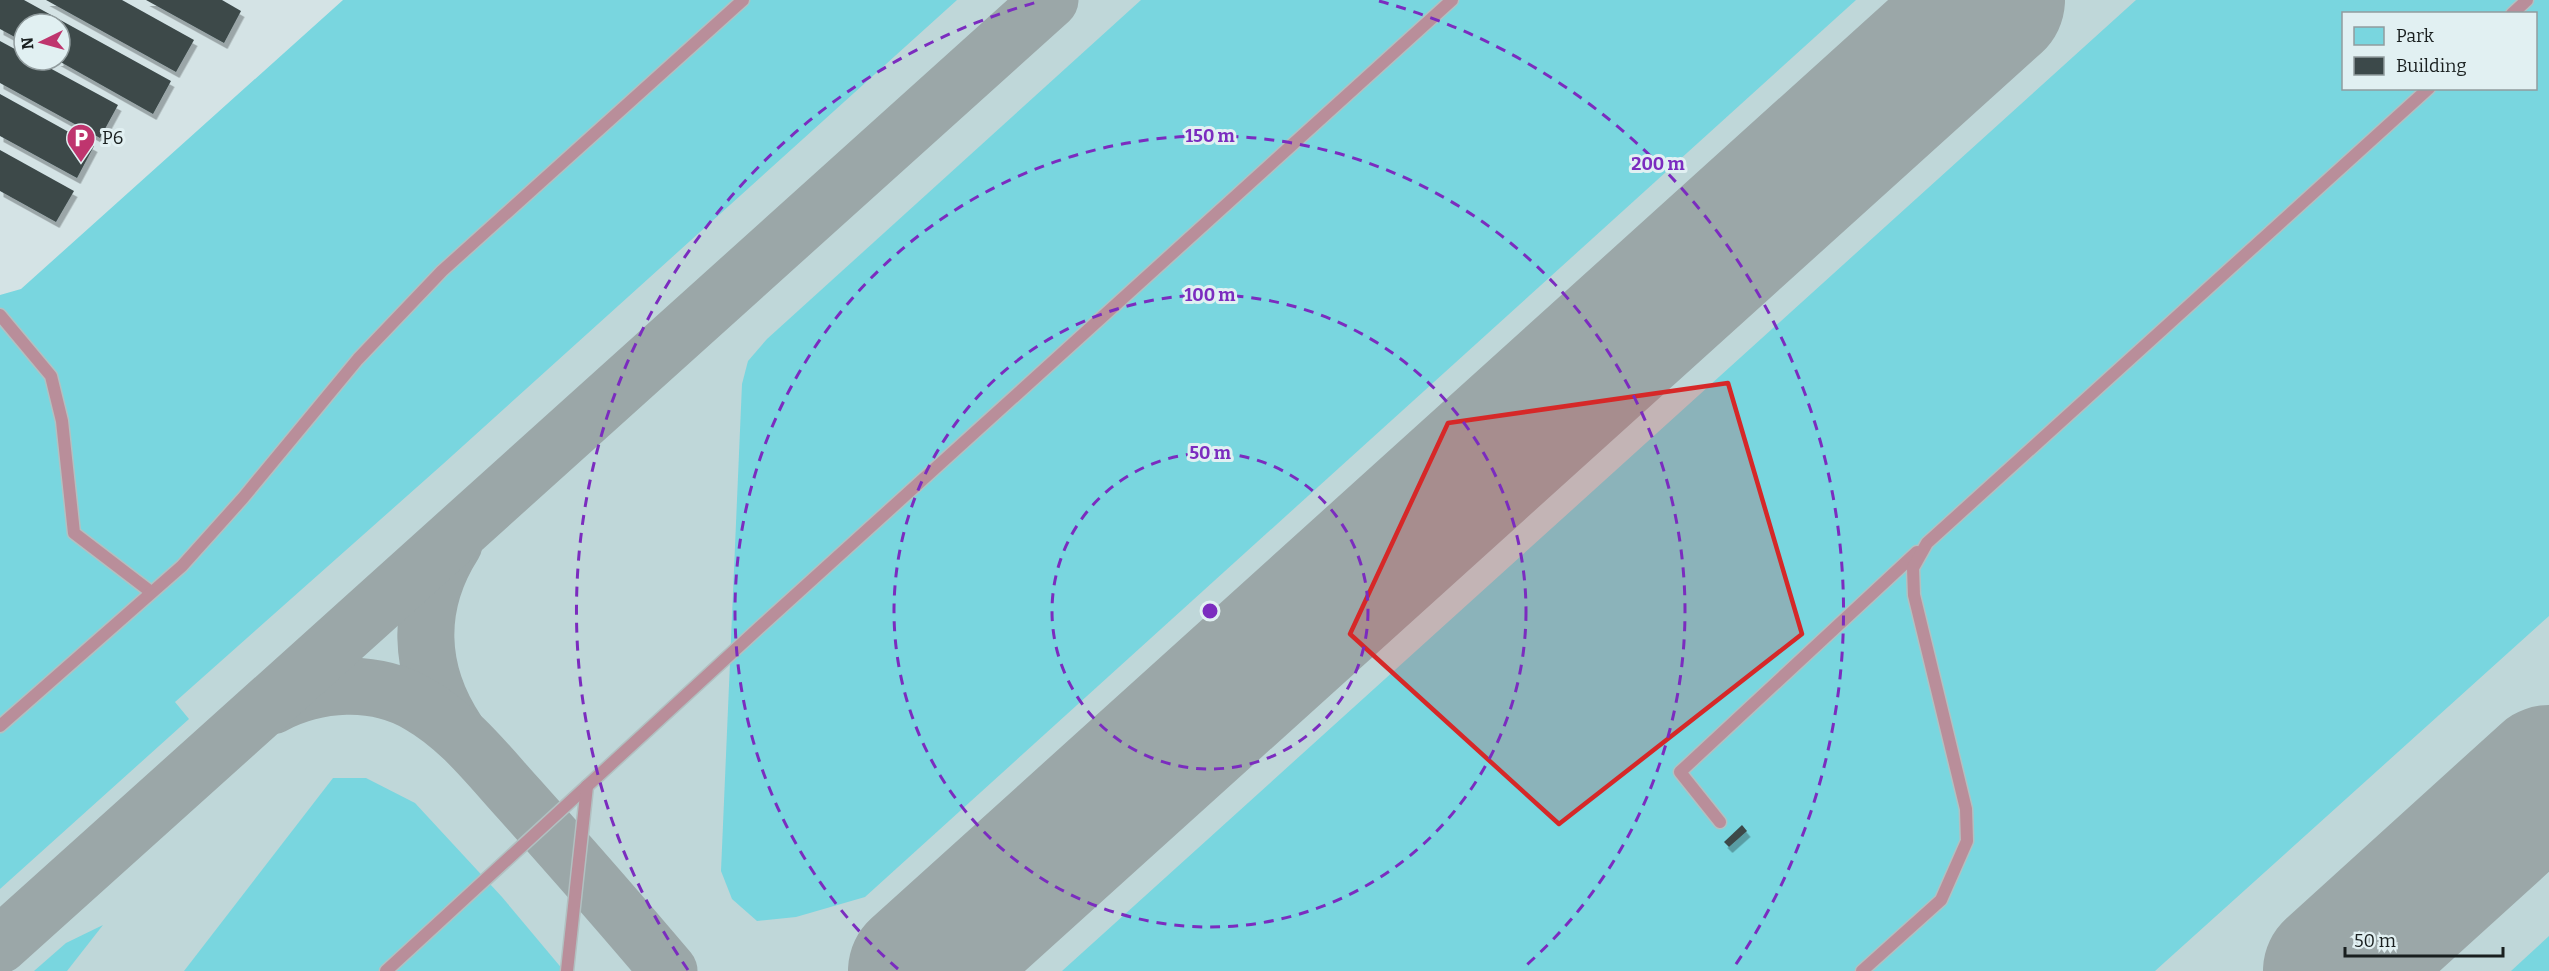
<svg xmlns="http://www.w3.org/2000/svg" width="2549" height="971" font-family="Bitter,serif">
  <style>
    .built { fill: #bfd7d9; fill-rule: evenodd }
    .green { fill: #79d6df; fill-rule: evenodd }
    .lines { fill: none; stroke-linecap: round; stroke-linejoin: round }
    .taxiway { stroke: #9ba7a8; stroke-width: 57 }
    .runway { stroke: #9ba7a8; stroke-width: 142 }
    .building { fill: #3c494a; filter: url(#shadow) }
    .service-casing { stroke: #b2c0c1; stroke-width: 15 }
    .service { stroke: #b98e9a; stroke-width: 12 }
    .marked { fill: #d62828; fill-opacity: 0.2; stroke: #d62828; stroke-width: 4.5; stroke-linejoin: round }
    .ring { fill: none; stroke: #7b2cbf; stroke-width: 3; stroke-dasharray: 10 8 }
    .labels { text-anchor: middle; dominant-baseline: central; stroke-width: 6; stroke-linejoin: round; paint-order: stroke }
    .poi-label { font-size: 18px; fill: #191f1f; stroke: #e1f0f2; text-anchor: start }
    .centre { fill: #7b2cbf; stroke: #e1f0f2; stroke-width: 3 }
    .ring-label { font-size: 18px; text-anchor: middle; font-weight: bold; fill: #7b2cbf; stroke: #e1f0f2; stroke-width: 6; stroke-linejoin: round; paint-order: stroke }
  </style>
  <defs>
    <filter id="shadow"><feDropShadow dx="3.5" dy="6" stdDeviation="0" flood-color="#0004"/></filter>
  </defs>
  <rect width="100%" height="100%" fill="#d4e3e5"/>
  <path class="built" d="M 695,0 L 2549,0 L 2549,971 L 0,971 L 0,587 ZM 2344,14 L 2536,14 L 2536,88 L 2344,88 Z"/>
  <g class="green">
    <polygon points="343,0 957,0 443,464 175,702 189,719 0,889 0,295 21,289"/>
    <polygon points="1141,0 1856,0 865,897 796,917 757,921 732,899 721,871 742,384 748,361 767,339"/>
    <path d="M 2136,0 L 2549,0 L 2549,616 L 2155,971 L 1062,971 ZM 2344,14 L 2536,14 L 2536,88 L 2344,88 Z"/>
    <polygon points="333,778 366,778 415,803 502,897 564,971 184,971"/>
    <polygon points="103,925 67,971 34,971 66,943"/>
    <polygon points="2549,936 2549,971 2511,971"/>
  </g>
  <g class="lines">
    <g class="taxiway">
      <path d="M 454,544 C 415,605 417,671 457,731"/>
      <path d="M 272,706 C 317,682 375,678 420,705 C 460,728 488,765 519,799 C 570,856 620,913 669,971"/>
      <path d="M 0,945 C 350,630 701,316 1050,0"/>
    </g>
    <g class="runway">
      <polyline points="919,971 1994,0"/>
      <polyline points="2334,971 2549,776"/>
    </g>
  </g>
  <g class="building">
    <polygon points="0,0 24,0 171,81 153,114 57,60 60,60 60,24 24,24 24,42 0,29"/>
    <polygon points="46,0 122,0 194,40 176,72"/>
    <polygon points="146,0 222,0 241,11 224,43"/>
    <polygon points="0,41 24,54 24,60 35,60 118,105 100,138 0,83"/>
    <polygon points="0,94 94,146 77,178 0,136"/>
    <polygon points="0,150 74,191 56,222 0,191"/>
    <polygon points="1742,825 1747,831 1729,847 1724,842"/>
  </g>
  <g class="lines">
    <g class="service-casing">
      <g id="service">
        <polyline points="2512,14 2527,0"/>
        <polyline points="0,315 51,376 62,421 74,533 151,592"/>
        <polyline points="0,726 182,566 243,498 358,359 442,271 743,0"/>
        <polyline points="1720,822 1680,772 1917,552"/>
        <polyline points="386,971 760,627 1452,0"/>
        <polyline points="567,971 587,786"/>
        <polyline points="1862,971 1941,900 1967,841 1966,809 1914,595 1913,568 1927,543 2429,88"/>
      </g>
    </g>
    <use href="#service" class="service"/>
  </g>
  <path class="marked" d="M 1728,383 L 1802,634 L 1559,824 L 1350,634 L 1448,423 Z"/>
  <g class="ring">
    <circle cx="1210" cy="611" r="158"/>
    <circle cx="1210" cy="611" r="316"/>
    <path d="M898 969A475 475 0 1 1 1522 969"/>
    <path d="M688 970A633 633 0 0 1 1041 1M1379 1A633 633 0 0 1 1732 970"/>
  </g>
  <defs>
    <g id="parking-pin" transform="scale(1.5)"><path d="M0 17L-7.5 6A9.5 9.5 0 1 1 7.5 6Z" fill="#bf356e" stroke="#e1f0f2"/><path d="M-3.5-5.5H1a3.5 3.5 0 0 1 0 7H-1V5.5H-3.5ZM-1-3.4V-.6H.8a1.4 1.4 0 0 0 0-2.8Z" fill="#fff"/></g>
  </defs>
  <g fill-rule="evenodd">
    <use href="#parking-pin" x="81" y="138"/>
  </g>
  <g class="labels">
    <g class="poi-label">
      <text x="102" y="138">P6</text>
    </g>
  </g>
  <circle cx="1210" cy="611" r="9" class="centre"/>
  <g class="ring-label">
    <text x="1210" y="142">150 m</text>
    <text x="1658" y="170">200 m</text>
    <text x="1210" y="301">100 m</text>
    <text x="1210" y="459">50 m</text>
  </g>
  <rect x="2342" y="12" width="195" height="78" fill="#e1f0f2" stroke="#919c9e" stroke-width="1.5"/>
  <rect x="2354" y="27" width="30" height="18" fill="#79d6df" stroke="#919c9e" stroke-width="1.5"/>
  <text x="2396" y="42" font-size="18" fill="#191f1f">Park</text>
  <rect x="2354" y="57" width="30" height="18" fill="#3c494a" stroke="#919c9e" stroke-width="1.5"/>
  <text x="2396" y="72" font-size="18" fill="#191f1f">Building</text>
  <g transform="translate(42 42) rotate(265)"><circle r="28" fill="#e1f0f2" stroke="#919c9e" stroke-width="1.5"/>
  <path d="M0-4.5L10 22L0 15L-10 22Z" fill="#bf356e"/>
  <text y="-9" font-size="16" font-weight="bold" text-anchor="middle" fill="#191f1f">N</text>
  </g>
  <path d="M2345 947v9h158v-9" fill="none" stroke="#191f1f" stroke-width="3"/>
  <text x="2354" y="947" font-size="18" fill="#191f1f" stroke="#e1f0f2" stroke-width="4.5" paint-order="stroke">50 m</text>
</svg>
